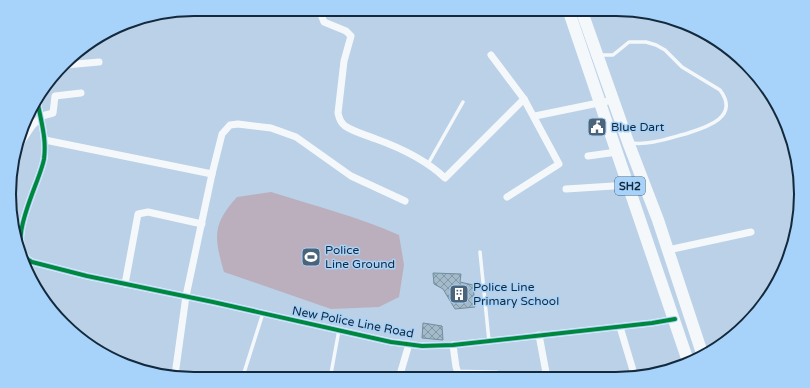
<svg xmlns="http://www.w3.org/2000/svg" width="810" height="388" font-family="'Varela Round',sans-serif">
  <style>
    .garden { fill: #bbaebd }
    .building { fill: url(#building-cross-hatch); stroke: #718d9d }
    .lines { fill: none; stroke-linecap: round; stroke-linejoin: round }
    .service { stroke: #f5f8fb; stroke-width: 3.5 }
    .minor { stroke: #f5f8fb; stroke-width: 7 }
    .primary { stroke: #f5f8fb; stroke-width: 12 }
    .cycleway-casing { stroke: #a7d2fa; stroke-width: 6 }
    .cycleway { stroke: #00873e; stroke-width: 4 }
    .labels { text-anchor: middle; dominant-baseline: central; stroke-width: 3; stroke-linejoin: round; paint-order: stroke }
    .shield { fill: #a7d2fa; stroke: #3f5c75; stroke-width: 1 }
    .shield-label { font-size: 11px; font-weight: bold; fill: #13293c }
    .poi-label { font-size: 12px; fill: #13293c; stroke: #a7d2fa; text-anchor: start }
    .street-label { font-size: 12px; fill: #13293c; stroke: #a7d2fa }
    .rim { fill: none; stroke: #13293c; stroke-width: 2 }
  </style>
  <defs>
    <pattern id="building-cross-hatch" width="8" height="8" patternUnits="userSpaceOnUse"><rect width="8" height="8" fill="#a2bac9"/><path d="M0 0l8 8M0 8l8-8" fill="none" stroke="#8397a4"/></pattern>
  </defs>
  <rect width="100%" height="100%" fill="#bad1e7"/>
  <path class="garden" d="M 271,192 C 315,206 356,216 399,235 L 404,265 L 399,297 L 379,307 L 331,309 L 224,272 C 214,237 212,225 237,197 Z"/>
  <g class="building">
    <polygon points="433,273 461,274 460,282 473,285 475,307 455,309 443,289 434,284"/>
    <polygon points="423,323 442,326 443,340 422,338"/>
  </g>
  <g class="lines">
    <g class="service">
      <path d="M 599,55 L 613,55 L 629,42 L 646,42 L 656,45 L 665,50 L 682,67 L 720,90 C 741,118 704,128 685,134 C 666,139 650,145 631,143"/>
      <polyline points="428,164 463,102"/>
      <polyline points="480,252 489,341"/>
      <polyline points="242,379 263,313"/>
      <polyline points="330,379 339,330"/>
    </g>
    <g class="minor">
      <path d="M 323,9 L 322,17 L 324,22 L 346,31 L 351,36 L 344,61 L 338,113 C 339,118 341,123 345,126 C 354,132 366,135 376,139 C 401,148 426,160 445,178 L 524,99"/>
      <polyline points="491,55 524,99 559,164 507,197"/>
      <polyline points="65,65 99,62"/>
      <path d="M 37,98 C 40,119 47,137 44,159 C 40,183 2,247 32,262 L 87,276 L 213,302 L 391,342 L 422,346 L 453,345 L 652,323 L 675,319"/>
      <polyline points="535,116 613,100"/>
      <polyline points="45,140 212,174"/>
      <polyline points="14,153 32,126 42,116 53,113 55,96 81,93"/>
      <polyline points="588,156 617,152"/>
      <polyline points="566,189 629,185"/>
      <polyline points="668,250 751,232"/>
      <polyline points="125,284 138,214 148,212 202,224"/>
      <polyline points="620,327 635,377"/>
      <polyline points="539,335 547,378"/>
      <polyline points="453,345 456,367 458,373 497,374 503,378"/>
      <polyline points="175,375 186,296 212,174 222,134 230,125 238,124 271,128 296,137 351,176 405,201"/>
      <polyline points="399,378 409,344"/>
    </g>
    <g class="primary">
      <polyline points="568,9 689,364"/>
      <polyline points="581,9 628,142 658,220 703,356"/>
    </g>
    <g class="cycleway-casing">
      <path id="cycleway" d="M 37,98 C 40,119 47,137 44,159 C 40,183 2,247 32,262 L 87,276 L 213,302 L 391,342 L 422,346 L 453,345 L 652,323 L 675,319"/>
    </g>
    <use href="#cycleway" class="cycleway"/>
  </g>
  <defs>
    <g id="civic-square" transform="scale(1)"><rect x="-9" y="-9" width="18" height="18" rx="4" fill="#4d6478" stroke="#a7d2fa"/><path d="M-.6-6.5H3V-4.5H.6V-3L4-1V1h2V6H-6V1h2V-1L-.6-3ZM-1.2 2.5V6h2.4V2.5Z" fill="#fff"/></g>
    <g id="stadium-square" transform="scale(1)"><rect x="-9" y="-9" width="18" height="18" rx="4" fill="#4d6478" stroke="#a7d2fa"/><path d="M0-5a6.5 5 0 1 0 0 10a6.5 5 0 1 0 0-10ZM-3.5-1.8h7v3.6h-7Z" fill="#fff"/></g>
    <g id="building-square" transform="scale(1)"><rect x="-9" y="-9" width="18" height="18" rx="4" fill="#4d6478" stroke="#a7d2fa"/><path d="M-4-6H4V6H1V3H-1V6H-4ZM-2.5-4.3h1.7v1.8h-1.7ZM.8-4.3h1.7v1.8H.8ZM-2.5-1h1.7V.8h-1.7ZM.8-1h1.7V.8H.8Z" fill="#fff"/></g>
  </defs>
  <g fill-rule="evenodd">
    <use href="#civic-square" x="597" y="127"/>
    <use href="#stadium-square" x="311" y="257"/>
    <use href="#building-square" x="459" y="294"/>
  </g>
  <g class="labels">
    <rect class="shield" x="615" y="177" width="30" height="18" rx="3"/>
    <g class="shield-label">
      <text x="630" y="186">SH2</text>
    </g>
    <g class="poi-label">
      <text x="611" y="127">Blue Dart</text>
      <text x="325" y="250">Police<tspan x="325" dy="14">Line Ground</tspan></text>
      <text x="473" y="287">Police Line<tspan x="473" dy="14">Primary School</tspan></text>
    </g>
    <g class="street-label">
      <text transform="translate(353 322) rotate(11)">New Police Line Road</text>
    </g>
  </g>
  <path d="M0 0H810V388H0ZM194 16H616A178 178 0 0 1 794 194V194A178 178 0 0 1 616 372H194A178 178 0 0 1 16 194V194A178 178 0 0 1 194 16Z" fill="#a7d2fa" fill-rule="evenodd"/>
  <path class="rim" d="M194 16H616A178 178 0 0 1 794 194V194A178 178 0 0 1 616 372H194A178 178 0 0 1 16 194V194A178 178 0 0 1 194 16Z"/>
</svg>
